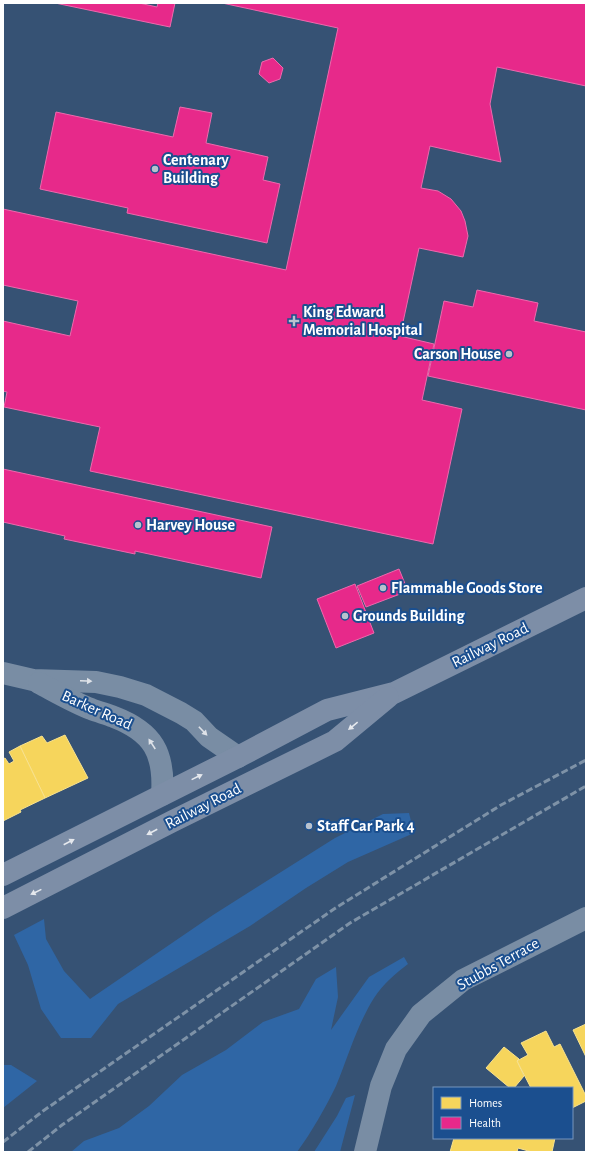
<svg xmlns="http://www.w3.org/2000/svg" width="589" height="1155" font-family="'Alegreya Sans',sans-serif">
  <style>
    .green { fill: #2f66a5 }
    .homes { fill: #f6d55c; stroke: #f9e28d }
    .health { fill: #e7298a; stroke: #ee69ad }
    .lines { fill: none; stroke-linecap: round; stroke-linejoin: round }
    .secondary { stroke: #798da4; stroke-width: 22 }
    .primary { stroke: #7d8ea7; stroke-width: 22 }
    .rail { stroke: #7e92a7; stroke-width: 3; stroke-dasharray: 7 3; stroke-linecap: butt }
    .oneway { fill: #dee2e8 }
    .oneway2 { fill: #e5e8ed }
    .poi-dot { fill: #b9c2ce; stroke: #1b4f8f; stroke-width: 1.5 }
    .labels { text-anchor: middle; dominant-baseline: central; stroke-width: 4; stroke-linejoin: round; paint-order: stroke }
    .poi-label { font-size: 16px; font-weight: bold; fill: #fff; stroke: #1b4f8f; text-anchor: start }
    .street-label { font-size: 16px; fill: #fff; stroke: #1b4f8f }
  </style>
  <rect width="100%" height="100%" fill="#365274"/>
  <g class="green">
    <polygon points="409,813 414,833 348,862 306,888 250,926 118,1004 91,1038 61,1038 41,1009 28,965 14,935 44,919 46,939 64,971 90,999 213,915 335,838 383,814"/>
    <path d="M 404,957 L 408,964 C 395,974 383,984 374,998 C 357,1025 348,1057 336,1086 C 326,1107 311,1133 297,1152 L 71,1152 L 84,1141 L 119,1128 L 149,1106 L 182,1075 L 226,1050 L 263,1022 L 299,1009 L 316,979 L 336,967 L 338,997 L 331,1030 L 369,977 Z"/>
    <polygon points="3,1065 11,1065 37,1081 3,1108"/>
    <polygon points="355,1095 340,1152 314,1152 337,1116 346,1098"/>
  </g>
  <g class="homes">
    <polygon points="65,735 88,778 45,798 20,746 42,736 47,743"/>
    <polygon points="20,746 45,798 20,810 21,812 3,821 3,759 5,758 9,764 14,761 9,752"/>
    <polygon points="586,1024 586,1057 573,1030"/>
    <polygon points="546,1031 554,1047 560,1044 586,1096 586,1101 572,1108 572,1088 531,1088 517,1061 528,1055 521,1043"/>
    <polygon points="504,1047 519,1059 517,1061 524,1076 514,1088 510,1088 486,1068"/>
    <polygon points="454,1138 555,1138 552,1152 532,1152 518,1148 517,1152 450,1152"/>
  </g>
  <g class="health">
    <polygon points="55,3 139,3 157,7 158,3 175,3 170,27"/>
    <polygon points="222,3 586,3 586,86 497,67 490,104 501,162 430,146 421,188 438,191 451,199 461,211 465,221 468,236 463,257 419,248 400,336 434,344 422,400 462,409 433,544 90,471 100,427 4,407 7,392 3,391 3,321 70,336 78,301 3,285 3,209 286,270 338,28"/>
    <polygon points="273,58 283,68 280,79 269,83 259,74 262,62"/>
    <polygon points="180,107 212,113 206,143 268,157 263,180 280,184 267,243 127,213 128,208 40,189 56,112 173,137"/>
    <polygon points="477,290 538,303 534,321 586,332 586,410 428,376 444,301 473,307"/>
    <polygon points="3,469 272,527 261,578 135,551 135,554 64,539 65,536 3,522"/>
    <polygon points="399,569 408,591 366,607 357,586"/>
    <polygon points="355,584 374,633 336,648 317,599"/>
  </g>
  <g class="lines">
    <g class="secondary">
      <polyline points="3,673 33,680 96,682 120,687 146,695 181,713 194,721 209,737 238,757"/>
      <path d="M 39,683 C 56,692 73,702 91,709 C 98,712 107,714 114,717 C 153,732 165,753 162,795"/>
      <polyline points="365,1152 381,1086 396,1049 421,1014 463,980 586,918"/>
    </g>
    <g class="primary">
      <polyline points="3,875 238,757 327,710 394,693 586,598"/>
      <polyline points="3,908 173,821 335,741 388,697"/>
    </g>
    <g class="rail">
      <polyline points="3,1142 43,1111 334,909 501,805 586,760"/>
      <polyline points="28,1152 62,1125 350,923 586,786"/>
    </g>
  </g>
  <defs><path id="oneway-solid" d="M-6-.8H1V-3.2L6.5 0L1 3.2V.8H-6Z"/></defs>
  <g class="oneway">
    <use href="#oneway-solid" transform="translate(86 681) rotate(2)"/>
    <use href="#oneway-solid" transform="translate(203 731) rotate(46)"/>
    <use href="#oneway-solid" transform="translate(152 744) rotate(-123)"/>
  </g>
  <g class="oneway2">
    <use href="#oneway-solid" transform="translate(353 726) rotate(141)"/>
    <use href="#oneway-solid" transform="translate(197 777) rotate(-26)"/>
    <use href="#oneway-solid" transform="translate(152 832) rotate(152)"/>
    <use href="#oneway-solid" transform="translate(69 842) rotate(-27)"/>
    <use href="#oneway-solid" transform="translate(36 892) rotate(154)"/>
  </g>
  <g class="poi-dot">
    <circle cx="155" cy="169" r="4"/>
    <path d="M292 315h4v4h4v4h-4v4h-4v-4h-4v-4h4z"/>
    <circle cx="509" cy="354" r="4"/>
    <circle cx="138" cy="525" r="4"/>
    <circle cx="383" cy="588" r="4"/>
    <circle cx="345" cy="616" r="4"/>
    <circle cx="309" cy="826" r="4"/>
  </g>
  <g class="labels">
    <g class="poi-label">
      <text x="163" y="160">Centenary<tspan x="163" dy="18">Building</tspan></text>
      <text x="303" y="312">King Edward<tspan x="303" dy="18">Memorial Hospital</tspan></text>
      <text x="501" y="354" text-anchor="end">Carson House</text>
      <text x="146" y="525">Harvey House</text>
      <text x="391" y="588">Flammable Goods Store</text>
      <text x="353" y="616">Grounds Building</text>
      <text x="317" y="826">Staff Car Park 4</text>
    </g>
    <g class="street-label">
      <text transform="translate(490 645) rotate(-26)">Railway Road</text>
      <text transform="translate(97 710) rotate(24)">Barker Road</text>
      <text transform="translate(203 806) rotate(-27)">Railway Road</text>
      <text transform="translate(498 964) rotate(-29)">Stubbs Terrace</text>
    </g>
  </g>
  <rect width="589" height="1155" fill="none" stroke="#ffffff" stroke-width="8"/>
  <rect x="433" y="1087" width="140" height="52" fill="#1b4f8f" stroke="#7695bc"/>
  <rect x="441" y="1097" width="20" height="12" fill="#f6d55c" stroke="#7695bc"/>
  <text x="469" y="1107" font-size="12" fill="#ffffff">Homes</text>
  <rect x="441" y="1117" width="20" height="12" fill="#e7298a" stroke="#7695bc"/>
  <text x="469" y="1127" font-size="12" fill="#ffffff">Health</text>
</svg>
